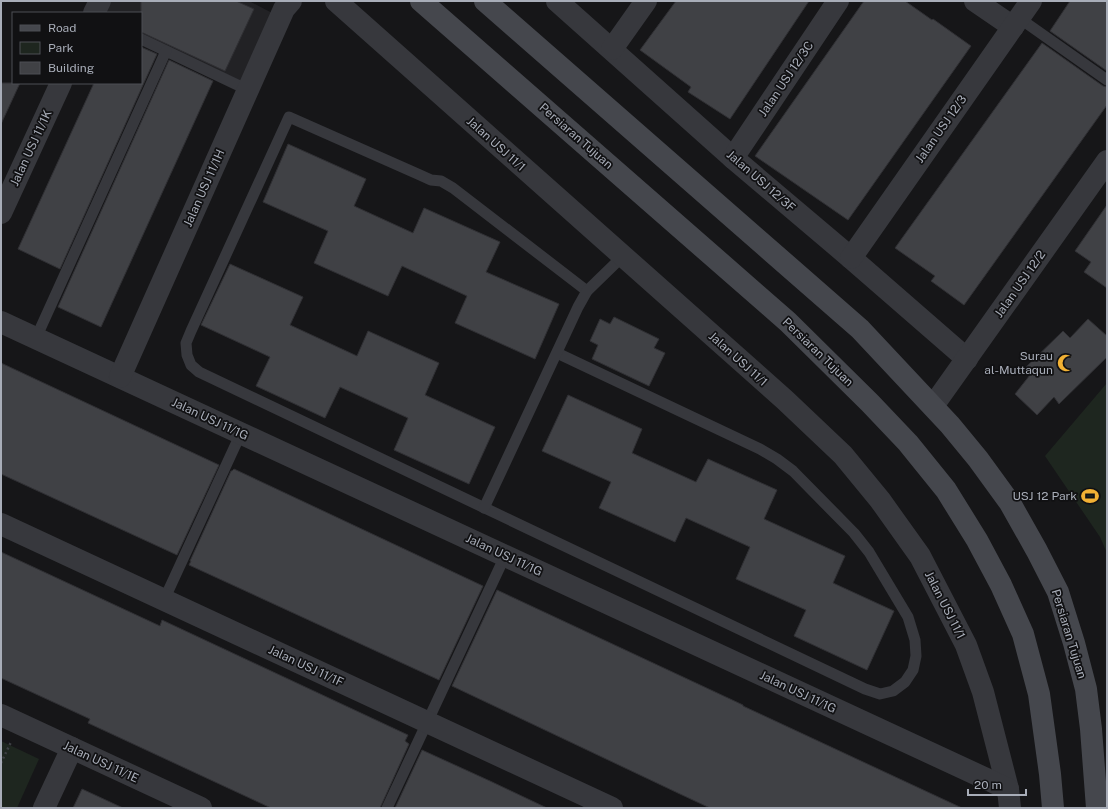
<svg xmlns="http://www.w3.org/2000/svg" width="1108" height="809" font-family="'Public Sans',sans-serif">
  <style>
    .built { fill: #222225 }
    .green { fill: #1e261f }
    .building { fill: #404145; stroke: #303034 }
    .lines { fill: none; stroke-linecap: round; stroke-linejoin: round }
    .path { stroke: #3d3f44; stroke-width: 2.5; stroke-dasharray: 2 3; stroke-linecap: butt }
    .lane { stroke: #37383d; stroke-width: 11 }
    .street { stroke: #37383d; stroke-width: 22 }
    .secondary { stroke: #45474d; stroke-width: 22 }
    .labels { text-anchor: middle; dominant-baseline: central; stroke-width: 3.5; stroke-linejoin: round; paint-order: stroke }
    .street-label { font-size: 12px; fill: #a8adb8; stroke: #111113 }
    .poi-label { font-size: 12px; fill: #a8adb8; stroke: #111113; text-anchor: end }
  </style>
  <rect width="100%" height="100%" fill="#161618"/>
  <polygon class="built" points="110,1 249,1 274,14 243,82 141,34 141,13 105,13"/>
  <g class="green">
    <polygon points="1107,383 1107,553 1100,537 1045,456"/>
    <polygon points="1,741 39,759 17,808 1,808"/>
  </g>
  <g class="building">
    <polygon points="141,1 236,1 254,9 225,71 141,32"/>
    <polygon points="676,1 809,1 730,119 688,92 691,87 640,50"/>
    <polygon points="864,1 905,1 932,20 933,19 971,46 848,220 755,156"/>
    <polygon points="1070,1 1107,1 1107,71 1050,31"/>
    <polygon points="1042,43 1103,86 1107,87 1107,105 964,305 931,281 935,276 895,248"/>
    <polygon points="141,47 157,54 60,269 18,249 94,83 141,83"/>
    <polygon points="169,60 213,81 101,327 58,307"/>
    <polygon points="1,83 20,83 1,124"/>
    <polygon points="288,144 366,179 354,206 413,233 424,208 500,242 486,272 559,304 535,359 455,323 467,296 402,266 388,296 314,263 328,231 263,202"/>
    <polygon points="1107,205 1107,288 1084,272 1091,262 1075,251"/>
    <polygon points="230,264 303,297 290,325 357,356 368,331 439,363 425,395 495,427 469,484 394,450 408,418 340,387 325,418 256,386 270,357 201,325"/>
    <polygon points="614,317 659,339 654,348 665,353 649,386 592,359 598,345 590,341 600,319 610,324"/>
    <polygon points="1088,319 1107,336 1107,357 1059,404 1054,397 1037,415 1015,394 1030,375 1024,369 1063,331 1070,338"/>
    <polygon points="1,363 219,465 177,555 1,474"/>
    <polygon points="568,395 642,429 632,453 696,482 708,459 777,490 764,519 845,556 833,583 894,611 867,670 794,636 806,610 736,579 750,547 686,518 675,542 599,508 611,482 542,451"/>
    <polygon points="234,469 483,586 439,680 189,565 191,561 190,561 231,471 232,471"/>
    <polygon points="1,552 160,626 162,620 408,735 405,741 409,744 380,808 271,808 88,723 90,719 1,678"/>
    <polygon points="497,590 743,705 743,706 962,808 710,808 680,794 452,686"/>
    <polygon points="422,750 490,781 547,808 395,808"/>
    <polygon points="82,789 123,808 73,808"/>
  </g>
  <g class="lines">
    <polyline class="path" points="1,763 11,742"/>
    <g class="lane">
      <polyline points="1019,18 1107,80"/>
      <polyline points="141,39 248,90"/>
      <polyline points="36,338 166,51"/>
      <polyline points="557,353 760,449 777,459 793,471 854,533 869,552 908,617 915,640 916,656 913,670 905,682 893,691 880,694 865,689 199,372 191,365 187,355 186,343 191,331 289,117 420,175 431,180 441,181 453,188 587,291"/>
      <polyline points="484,508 578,307 587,291 623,256"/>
      <polyline points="164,600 241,433"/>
      <polyline points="387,808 505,556"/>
    </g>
    <g class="street">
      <polyline points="336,1 785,400 843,455 880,500 920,556 966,645 983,692 1008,789 1010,808"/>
      <polyline points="557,1 733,158 851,258 967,359"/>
      <polyline points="975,1 1013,27"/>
      <polyline points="94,13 100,1"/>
      <polyline points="612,49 646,1"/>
      <polyline points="733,158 838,1"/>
      <polyline points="1,213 61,83"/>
      <polyline points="851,258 1031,1"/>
      <polyline points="1,322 1008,789"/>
      <polyline points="120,377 284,9 291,1"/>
      <polyline points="933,406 1107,161"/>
      <polyline points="1,524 612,808"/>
      <polyline points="1,715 201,808"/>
      <polyline points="44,808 72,748"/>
    </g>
    <g class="secondary">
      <polyline points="421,1 788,322 870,403 908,443 946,490 977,540 1001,585 1023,634 1039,694 1050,774 1053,808"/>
      <polyline points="485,1 860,329 950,425 978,459 1010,503 1037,551 1058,592 1074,643 1086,689 1091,729 1097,808"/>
    </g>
  </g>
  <defs>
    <g id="mosque-bare" transform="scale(1.38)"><path d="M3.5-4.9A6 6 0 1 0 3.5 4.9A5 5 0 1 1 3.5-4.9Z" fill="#f2b134" stroke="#111113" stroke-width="2.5" paint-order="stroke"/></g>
    <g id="stadium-bare" transform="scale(1.38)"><path d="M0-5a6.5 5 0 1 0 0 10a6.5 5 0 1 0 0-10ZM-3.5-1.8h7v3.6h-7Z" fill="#f2b134" stroke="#111113" stroke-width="2.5" paint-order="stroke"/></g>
  </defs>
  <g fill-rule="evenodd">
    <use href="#mosque-bare" x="1066" y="363"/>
    <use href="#stadium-bare" x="1090" y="496"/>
  </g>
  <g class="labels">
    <g class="street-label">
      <text transform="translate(786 79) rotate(-56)">Jalan USJ 12/3C</text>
      <text transform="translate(941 129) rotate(-55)">Jalan USJ 12/3</text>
      <text transform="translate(576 136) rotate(41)">Persiaran Tujuan</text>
      <text transform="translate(496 144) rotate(42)">Jalan USJ 11/1</text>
      <text transform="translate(31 148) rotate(-65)">Jalan USJ 11/1K</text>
      <text transform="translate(761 181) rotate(41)">Jalan USJ 12/3F</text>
      <text transform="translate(204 188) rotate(-66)">Jalan USJ 11/1H</text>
      <text transform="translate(1020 284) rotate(-55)">Jalan USJ 12/2</text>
      <text transform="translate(818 352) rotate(44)">Persiaran Tujuan</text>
      <text transform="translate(738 359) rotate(42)">Jalan USJ 11/1</text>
      <text transform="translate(210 419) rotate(25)">Jalan USJ 11/1G</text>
      <text transform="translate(504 555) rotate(25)">Jalan USJ 11/1G</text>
      <text transform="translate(945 605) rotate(63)">Jalan USJ 11/1</text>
      <text transform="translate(1069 634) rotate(73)">Persiaran Tujuan</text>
      <text transform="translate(306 666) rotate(25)">Jalan USJ 11/1F</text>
      <text transform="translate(798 692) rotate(25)">Jalan USJ 11/1G</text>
      <text transform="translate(101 762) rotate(25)">Jalan USJ 11/1E</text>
    </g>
    <g class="poi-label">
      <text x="1053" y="356">Surau<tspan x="1053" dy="14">al-Muttaqun</tspan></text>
      <text x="1077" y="496">USJ 12 Park</text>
    </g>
  </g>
  <rect width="1108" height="809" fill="none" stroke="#a8adb8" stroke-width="4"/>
  <rect x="12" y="12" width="130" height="72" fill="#111113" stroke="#4d4f55"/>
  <rect x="20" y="25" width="20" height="6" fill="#45474d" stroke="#4d4f55"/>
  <text x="48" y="32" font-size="12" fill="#a8adb8">Road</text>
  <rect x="20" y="42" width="20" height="12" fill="#1e261f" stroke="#4d4f55"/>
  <text x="48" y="52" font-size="12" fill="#a8adb8">Park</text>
  <rect x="20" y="62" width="20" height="12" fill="#404145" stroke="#4d4f55"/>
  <text x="48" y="72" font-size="12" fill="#a8adb8">Building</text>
  <path d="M968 789v6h58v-6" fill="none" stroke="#a8adb8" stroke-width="2"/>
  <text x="974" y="789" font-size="12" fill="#a8adb8" stroke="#111113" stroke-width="3" paint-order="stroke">20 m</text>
</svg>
